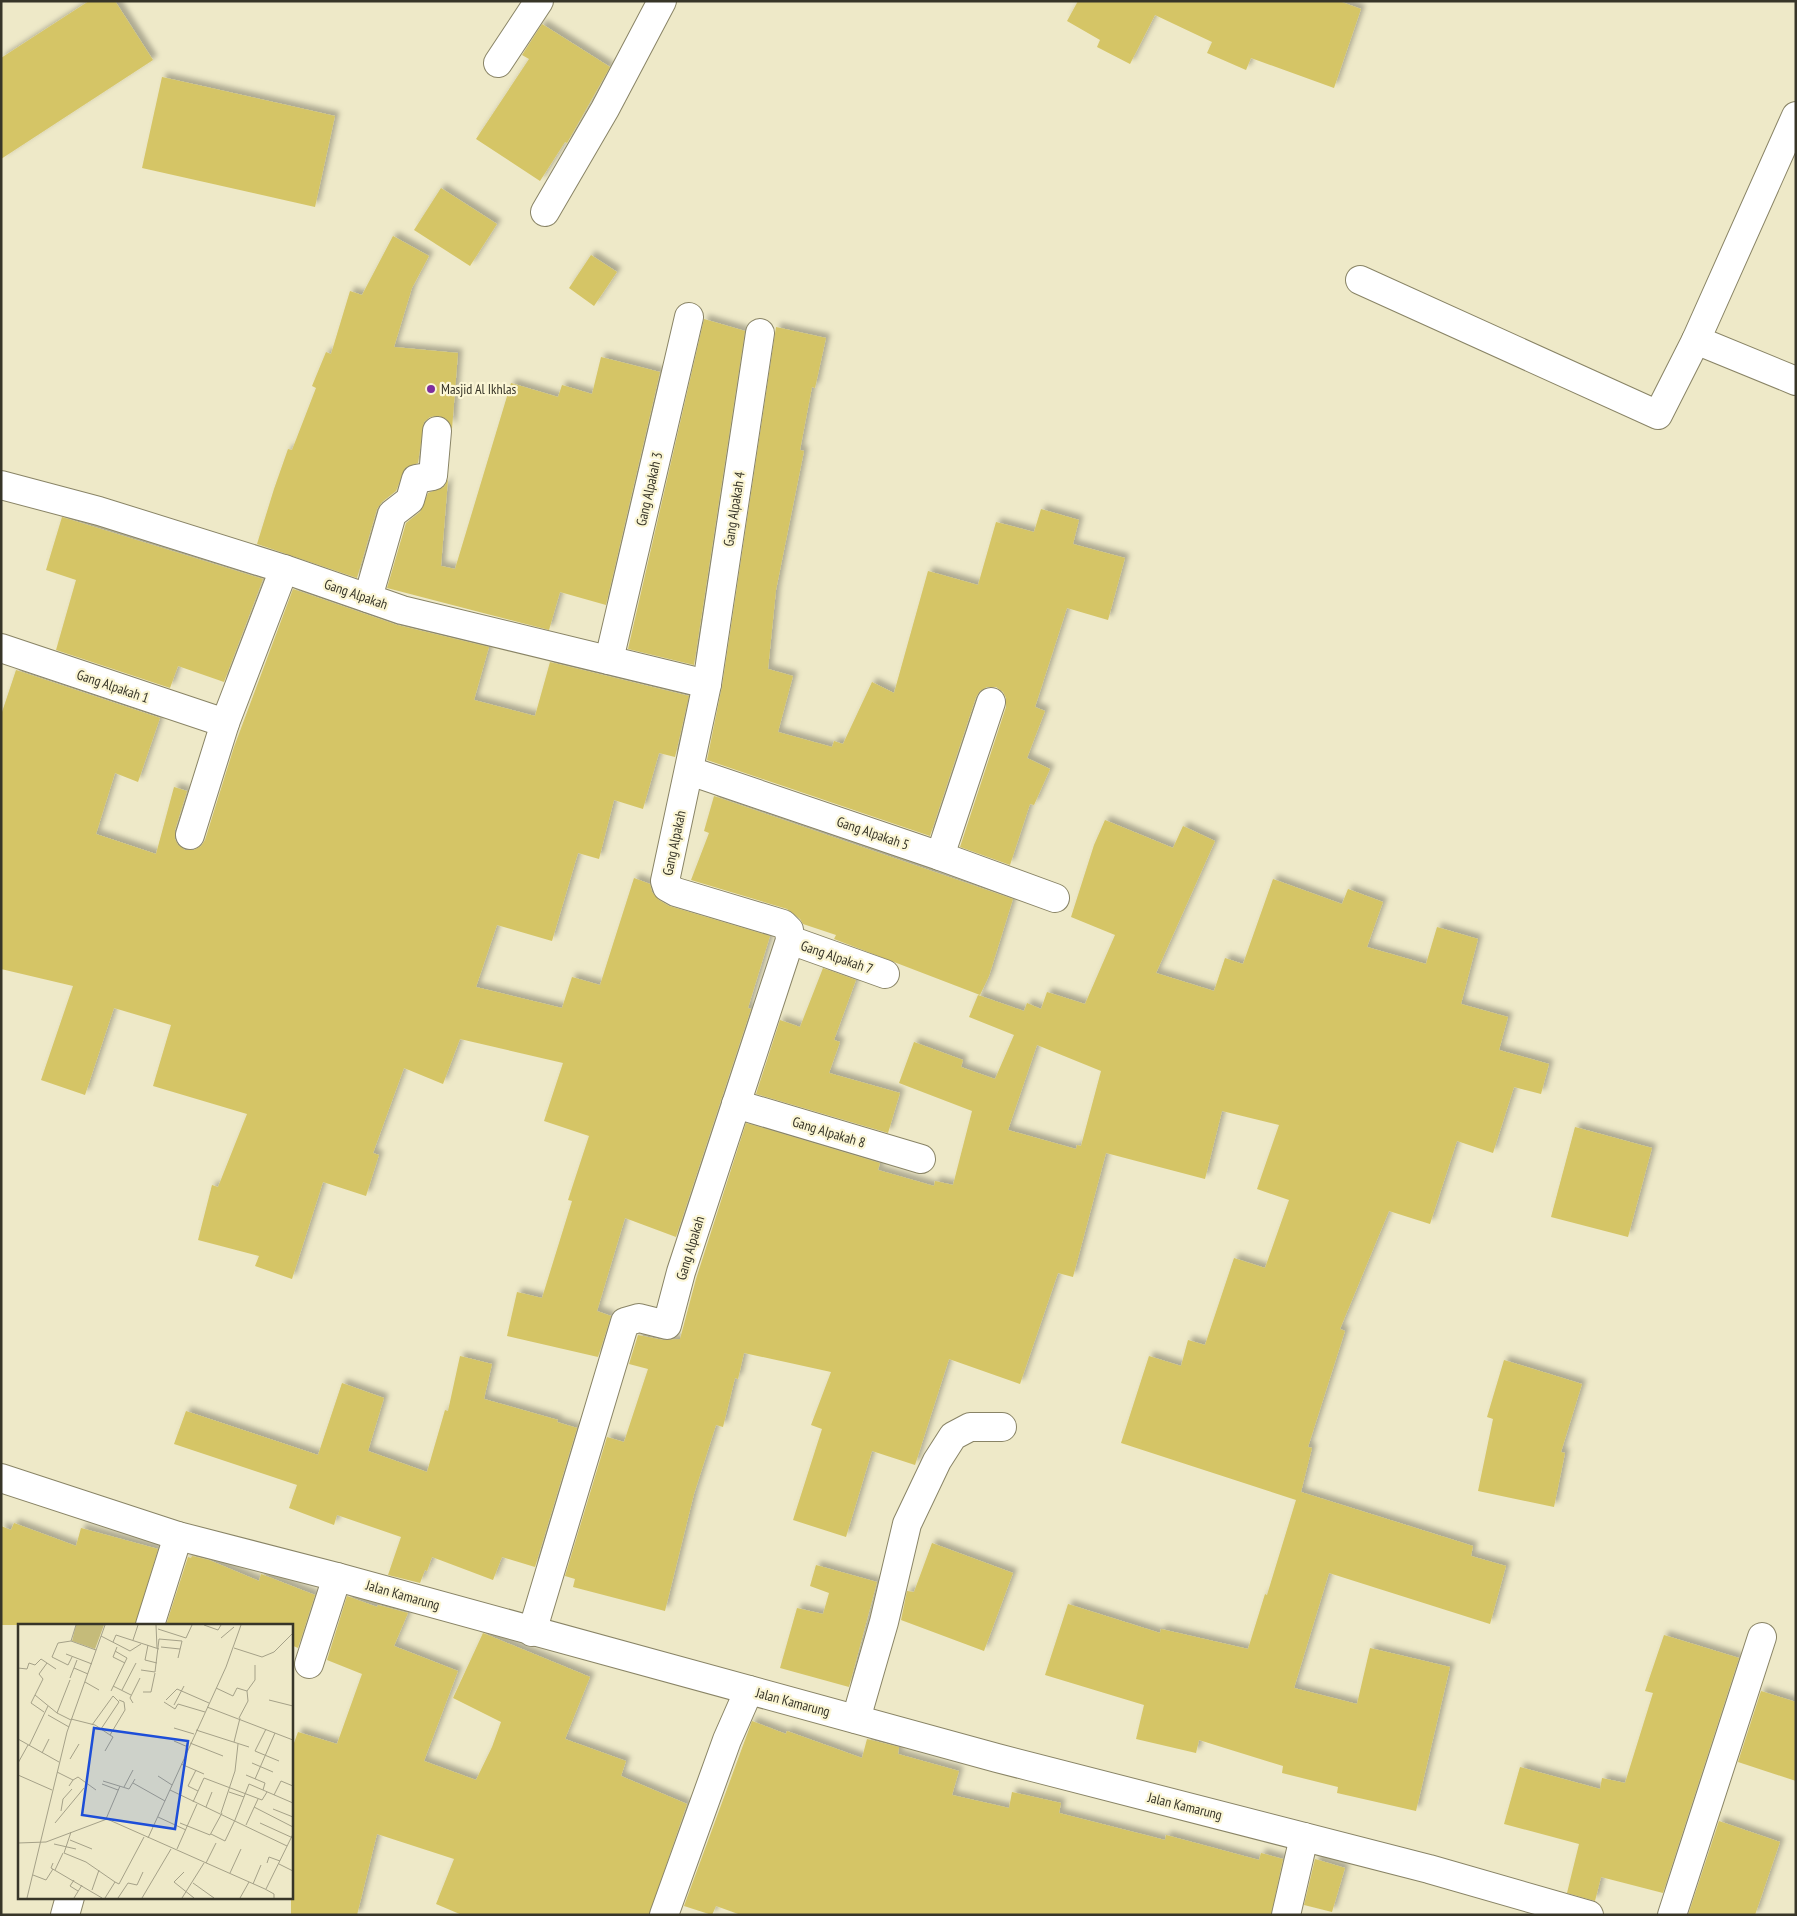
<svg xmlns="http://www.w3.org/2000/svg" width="1797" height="1916" font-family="'PT Sans Narrow',sans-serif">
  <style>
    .building { fill: #d5c566; fill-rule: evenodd; filter: url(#shadow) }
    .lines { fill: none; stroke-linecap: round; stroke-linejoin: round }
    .minor-casing { stroke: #898466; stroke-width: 30 }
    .minor { stroke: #fff; stroke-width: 28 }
    .poi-dot { fill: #7e2e9e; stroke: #fbf6d5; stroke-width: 2 }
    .labels { text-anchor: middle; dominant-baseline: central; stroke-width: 4.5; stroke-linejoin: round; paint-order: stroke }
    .poi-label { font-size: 14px; fill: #373528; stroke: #fbf6d5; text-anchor: start }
    .street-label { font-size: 14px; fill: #373528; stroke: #fbf6d5 }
    .inset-road { fill: none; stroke: #a5a188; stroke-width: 1 }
    .view { fill: #1d4ed8; fill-opacity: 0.15; stroke: #1d4ed8; stroke-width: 2.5 }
    .inset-edge { fill: none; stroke: #373528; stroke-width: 2.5 }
  </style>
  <defs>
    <filter id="shadow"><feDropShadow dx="4.5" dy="-4.5" stdDeviation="2.5" flood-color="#0004"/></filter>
  </defs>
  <rect width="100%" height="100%" fill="#eee9c8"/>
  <g class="building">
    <polygon points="89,1 115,1 153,60 1,159 1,58"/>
    <polygon points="1078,1 1339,1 1361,9 1334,88 1251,58 1246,70 1207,53 1212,42 1155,15 1130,64 1097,47 1100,40 1067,21"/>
    <polygon points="542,24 610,67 567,143 565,142 540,181 476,139 529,59 522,55"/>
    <polygon points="162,77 335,116 315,207 142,168"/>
    <polygon points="441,188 497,224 470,266 414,230"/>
    <polygon points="393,236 429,256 412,288 394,347 458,353 452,429 446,419 439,416 430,417 424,422 418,463 405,468 396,491 382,502 377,509 357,578 257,544 274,489 288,449 292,450 316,388 312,386 326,352 331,354 350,291 362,295"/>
    <polygon points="591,255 617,272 594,306 569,288"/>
    <polygon points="704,319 745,331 694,665 628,649"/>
    <polygon points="776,327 826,338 815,388 812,387 800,450 804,451 776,590 768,669 793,676 778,732 832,747 834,741 843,744 872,682 894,693 928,571 978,585 996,522 1034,532 1041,509 1079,520 1073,544 1125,558 1108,620 1067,608 1035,707 1045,711 1027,758 1050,769 1034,805 1030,804 1010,865 960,847 1006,707 1006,698 1003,692 996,687 987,687 980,691 976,697 930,836 707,760 722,686"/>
    <polygon points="601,357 660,372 606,605 560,592 549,630 387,588 406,523 420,512 428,493 444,487 448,479 441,566 455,569 511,383 558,397 562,385 592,394"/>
    <polygon points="62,517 263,579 224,682 178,666 170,688 56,650 76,580 46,570"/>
    <polygon points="293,589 397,625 489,647 474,700 535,716 550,662 689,696 675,757 659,753 643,809 614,800 599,859 578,853 552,941 497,925 476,987 562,1008 572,977 600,985 634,878 650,884 652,892 659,900 669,906 770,936 748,1008 751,1009 676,1237 625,1218 597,1311 611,1316 598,1357 507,1336 517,1292 542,1298 572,1201 568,1200 589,1136 544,1121 563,1063 460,1039 443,1084 404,1068 373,1153 379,1155 366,1196 323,1182 292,1279 255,1266 259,1256 198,1240 212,1185 218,1187 247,1114 153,1086 171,1025 114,1008 85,1095 41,1080 73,986 1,969 1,715 16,670 160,718 138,782 115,773 96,834 156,854 174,787 187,791 175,830 175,839 178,845 185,850 194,850 201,846 205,840 234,747"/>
    <polygon points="714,796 1013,899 989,976 980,995 834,939 836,935 803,924 800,919 787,909 691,880 709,833 704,831"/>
    <path d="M 1105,820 L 1173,848 L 1183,826 L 1215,841 L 1156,973 L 1214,991 L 1225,958 L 1243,964 L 1273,879 L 1342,904 L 1348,889 L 1383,902 L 1367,947 L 1426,964 L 1437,927 L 1478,939 L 1461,1004 L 1508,1017 L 1499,1050 L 1549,1064 L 1541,1094 L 1514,1087 L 1493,1153 L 1457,1141 L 1430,1224 L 1389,1211 L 1340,1329 L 1345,1331 L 1308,1447 L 1312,1448 L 1301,1492 L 1473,1546 L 1471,1556 L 1506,1566 L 1490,1624 L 1329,1573 L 1294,1688 L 1357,1704 L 1370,1648 L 1450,1667 L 1416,1811 L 1337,1793 L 1338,1787 L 1282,1773 L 1283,1766 L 1199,1740 L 1196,1753 L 1136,1739 L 1144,1705 L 1045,1675 L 1068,1604 L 1160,1633 L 1161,1629 L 1248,1649 L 1265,1594 L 1267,1595 L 1296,1500 L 1121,1443 L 1149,1356 L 1181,1366 L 1188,1340 L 1205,1345 L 1234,1258 L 1265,1268 L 1289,1200 L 1257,1189 L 1279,1125 L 1222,1111 L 1205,1179 L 1106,1153 L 1073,1277 L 1058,1273 L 1020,1384 L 949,1359 L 915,1465 L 872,1451 L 846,1537 L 793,1520 L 822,1429 L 811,1425 L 831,1372 L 744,1353 L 738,1379 L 735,1378 L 723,1427 L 716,1425 L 694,1494 L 665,1611 L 573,1587 L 575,1579 L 565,1576 L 607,1437 L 624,1442 L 648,1369 L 629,1364 L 638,1335 L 663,1340 L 680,1339 L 696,1279 L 746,1123 L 880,1163 L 878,1170 L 934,1186 L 935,1181 L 953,1185 L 972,1111 L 899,1083 L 914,1042 L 963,1060 L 961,1067 L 995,1079 L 1014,1035 L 969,1017 L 978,995 L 1024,1011 L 1027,1003 L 1041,1009 L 1047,992 L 1085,1004 L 1115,935 L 1071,917 L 1094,845 ZM 1037,1045 L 1101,1071 L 1081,1146 L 1077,1145 L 1076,1149 L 1008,1130 Z"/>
    <polygon points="823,968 856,980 834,1040 840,1042 829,1073 900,1093 888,1133 756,1094 780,1020 800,1027"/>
    <polygon points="1575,1127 1652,1148 1628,1237 1551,1217"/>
    <polygon points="460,1356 492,1364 484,1399 558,1420 557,1422 577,1428 535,1567 502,1557 493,1580 432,1557 427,1571 425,1570 420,1583 388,1575 401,1537 337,1515 334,1525 289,1508 297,1485 174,1444 186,1411 318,1455 342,1383 384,1398 368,1451 427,1472 445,1410 448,1411"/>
    <polygon points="1504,1360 1582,1384 1561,1452 1565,1453 1554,1507 1478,1491 1493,1419 1487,1417"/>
    <polygon points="14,1523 76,1546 81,1528 158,1549 135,1625 1,1625 1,1526 11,1530"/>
    <polygon points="932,1543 1013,1573 984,1651 901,1620 907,1591 914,1592"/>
    <polygon points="192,1556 209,1560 259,1581 261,1574 315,1595 298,1648 291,1645 291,1625 166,1625 188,1557 191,1558"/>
    <polygon points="816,1565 877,1582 849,1687 780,1668 797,1608 823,1614 829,1593 810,1586"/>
    <polygon points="347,1596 377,1607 378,1605 408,1613 394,1646 458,1671 424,1761 476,1780 492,1747 501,1722 453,1698 483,1633 590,1677 565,1739 626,1761 621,1776 687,1804 649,1915 462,1915 436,1904 454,1859 377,1834 357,1915 291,1915 291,1751 298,1732 337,1744 362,1674 327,1660"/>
    <polygon points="1664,1635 1739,1658 1663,1893 1601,1877 1595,1901 1567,1893 1579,1844 1504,1824 1520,1767 1600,1789 1602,1778 1625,1783 1653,1693 1645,1691"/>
    <polygon points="1761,1691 1796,1702 1796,1781 1738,1762"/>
    <polygon points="752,1721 786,1734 787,1731 862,1758 867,1739 899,1747 898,1754 959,1771 952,1795 1009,1808 1012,1792 1061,1803 1059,1813 1165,1840 1166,1835 1259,1860 1261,1853 1283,1859 1271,1915 741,1915 716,1906 712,1915 684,1906"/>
    <polygon points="1719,1821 1780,1842 1755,1915 1688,1915"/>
    <polygon points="1315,1859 1345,1868 1332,1912 1304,1905"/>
  </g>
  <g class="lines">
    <g class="minor-casing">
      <g id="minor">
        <polyline points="498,63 539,1"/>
        <polyline points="545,212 605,109 662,1"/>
        <polyline points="1360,280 1658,415 1696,340 1796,116"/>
        <polyline points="1696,340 1796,381"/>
        <polyline points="1,485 99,511 284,569 402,610 707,684"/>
        <polyline points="368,598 392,514 410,500 416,479 433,476 437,431"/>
        <polyline points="1,648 225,723"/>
        <polyline points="609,660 689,317"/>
        <polyline points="690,771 940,856 1055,898"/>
        <polyline points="190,835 225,723 284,569"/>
        <polyline points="940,856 991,702"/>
        <polyline points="790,940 885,974"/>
        <polyline points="736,1104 921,1159"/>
        <polyline points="1,1478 178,1536 337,1577 997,1758 1429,1869 1589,1915"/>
        <polyline points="150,1625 178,1536"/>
        <polyline points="532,1632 625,1322 639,1318 667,1325 681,1272 790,940 789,930 783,924 676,892 667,887 665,881 707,684 760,333"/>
        <polyline points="309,1664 337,1577"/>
        <polyline points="856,1719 884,1622 907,1524 937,1461 953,1436 970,1427 1002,1427"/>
        <polyline points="65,1915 70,1897"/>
        <polyline points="664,1915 727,1740 749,1690"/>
        <polyline points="1286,1915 1304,1837"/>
        <polyline points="1672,1915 1762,1637"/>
      </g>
    </g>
    <use href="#minor" class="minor"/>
  </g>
  <circle class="poi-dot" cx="431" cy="389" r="5"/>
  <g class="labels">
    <g class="poi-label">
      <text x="441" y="389">Masjid Al Ikhlas</text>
    </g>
    <g class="street-label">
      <text transform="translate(649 489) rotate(-77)">Gang Alpakah 3</text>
      <text transform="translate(734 509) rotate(-81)">Gang Alpakah 4</text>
      <text transform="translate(356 594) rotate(19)">Gang Alpakah</text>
      <text transform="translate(113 686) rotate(19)">Gang Alpakah 1</text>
      <text transform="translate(873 833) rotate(19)">Gang Alpakah 5</text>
      <text transform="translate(674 843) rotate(-78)">Gang Alpakah</text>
      <text transform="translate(837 957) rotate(19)">Gang Alpakah 7</text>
      <text transform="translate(829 1132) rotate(17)">Gang Alpakah 8</text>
      <text transform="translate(690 1248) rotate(-73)">Gang Alpakah</text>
      <text transform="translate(403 1595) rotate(16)">Jalan Kamarung</text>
      <text transform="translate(793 1702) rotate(15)">Jalan Kamarung</text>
      <text transform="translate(1185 1806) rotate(14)">Jalan Kamarung</text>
    </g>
  </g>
  <g transform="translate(18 1624)">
    <rect width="275" height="275" fill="#eee9c8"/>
    <path d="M 58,1 L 86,1 L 77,25 L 54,17 Z" fill="#c5bb7a"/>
    <path class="inset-road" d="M 58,1 L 53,17 L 78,26M 138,1 L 139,24M 186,1 L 200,6 L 203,1M 140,5 L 168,14 L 174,1M 83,12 L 112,27 L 123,20M 203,14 L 216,3M 115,16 L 120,1M 53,17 L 40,19 L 34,33 L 50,41 L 54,33M 95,18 L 98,11 L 141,25M 130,21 L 127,36 L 139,39M 99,23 L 95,33 L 107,39M 143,23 L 162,25M 216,24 L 244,33 L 256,28 L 275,9M 48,30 L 74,40M 29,39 L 21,50 L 25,55 L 17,71 L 39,89 L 53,96M 0,44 L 9,45 L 11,39 L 17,41 L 23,35 L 38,45M 56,44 L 70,50M 123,46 L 137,48 L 141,15 L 164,17 L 160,34M 52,54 L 59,36M 67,58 L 81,66M 95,62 L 113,71M 198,64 L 215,72 L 219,64 L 229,67M 104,66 L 118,39M 93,67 L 109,34 L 97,27M 229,67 L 237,56 L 237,41M 125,68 L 133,68 L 137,49M 17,71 L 13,79 L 26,88M 148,76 L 159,65 L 191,79M 251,76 L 275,82M 146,78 L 157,85 L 160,80 L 187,88M 115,79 L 112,74 L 122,54M 156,81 L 166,62M 189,83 L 275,116M 39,89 L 52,56M 30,91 L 51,103M 221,94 L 230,77 L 229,67M 53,95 L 77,101 L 95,113 L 87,127M 74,101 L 95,72 L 101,78 L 83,105M 156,104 L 176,110M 248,105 L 237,127 L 261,137M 178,106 L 231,123M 92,111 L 107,86 L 106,78 L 101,76M 0,115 L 41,138M 156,117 L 170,123M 216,118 L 222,94M 172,119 L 205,132M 11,122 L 30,82M 24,129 L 31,115M 52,135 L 61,120M 0,139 L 10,121M 234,139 L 255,148M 163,140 L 186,150M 178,146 L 170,162 L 180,167M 39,148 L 55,156 L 51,162M 0,151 L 34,166M 228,151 L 247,159 L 245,166M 140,152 L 154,161M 237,155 L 257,109M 55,156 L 60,153 L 78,166M 85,157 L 111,165 L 117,155M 115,159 L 147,177M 84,160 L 100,166M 106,163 L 115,146M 152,166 L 269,222M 211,168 L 226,173M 256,171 L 263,157 L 275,162M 175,178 L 186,154 L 244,176 L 249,168M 188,183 L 194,168M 236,183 L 275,203M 255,185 L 275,193M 43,187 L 45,175 L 54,165M 203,189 L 217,147 L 220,120M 140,193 L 168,206M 88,195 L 102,162M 217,196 L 231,160 L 275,179M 37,199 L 66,164M 162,199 L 192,211 L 204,189M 242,199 L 275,214M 228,201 L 240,175M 53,208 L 46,229 L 68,238 L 97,258M 193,210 L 207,217 L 217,196M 130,214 L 208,43 L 223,1M 52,216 L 74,225M 0,219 L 28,218 L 89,195 L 247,265 L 256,270 L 256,274M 36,220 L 58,225M 159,225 L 179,180M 35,239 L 33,244 L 84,274M 188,239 L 198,219M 249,239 L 251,233 L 262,237M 261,240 L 275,247M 37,246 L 45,229M 166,248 L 156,258 L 176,274M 212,249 L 223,225M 15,251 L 28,256 L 35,245M 56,256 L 52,262 L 60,267M 97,258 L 101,260 L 126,213M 175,259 L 196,274M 235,260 L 243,241M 248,265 L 275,210M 74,266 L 81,246M 9,274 L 49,108 L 87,1M 56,274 L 64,261M 87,274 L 97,258M 100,274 L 110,259 L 119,261 L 125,248M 124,274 L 153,225M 164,274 L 186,239M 222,274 L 231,258"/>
    <path class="view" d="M 76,104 L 170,117 L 157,205 L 64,191 Z"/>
    <rect width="275" height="275" class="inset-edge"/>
  </g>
  <rect width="1797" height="1916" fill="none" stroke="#373528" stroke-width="5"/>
</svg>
